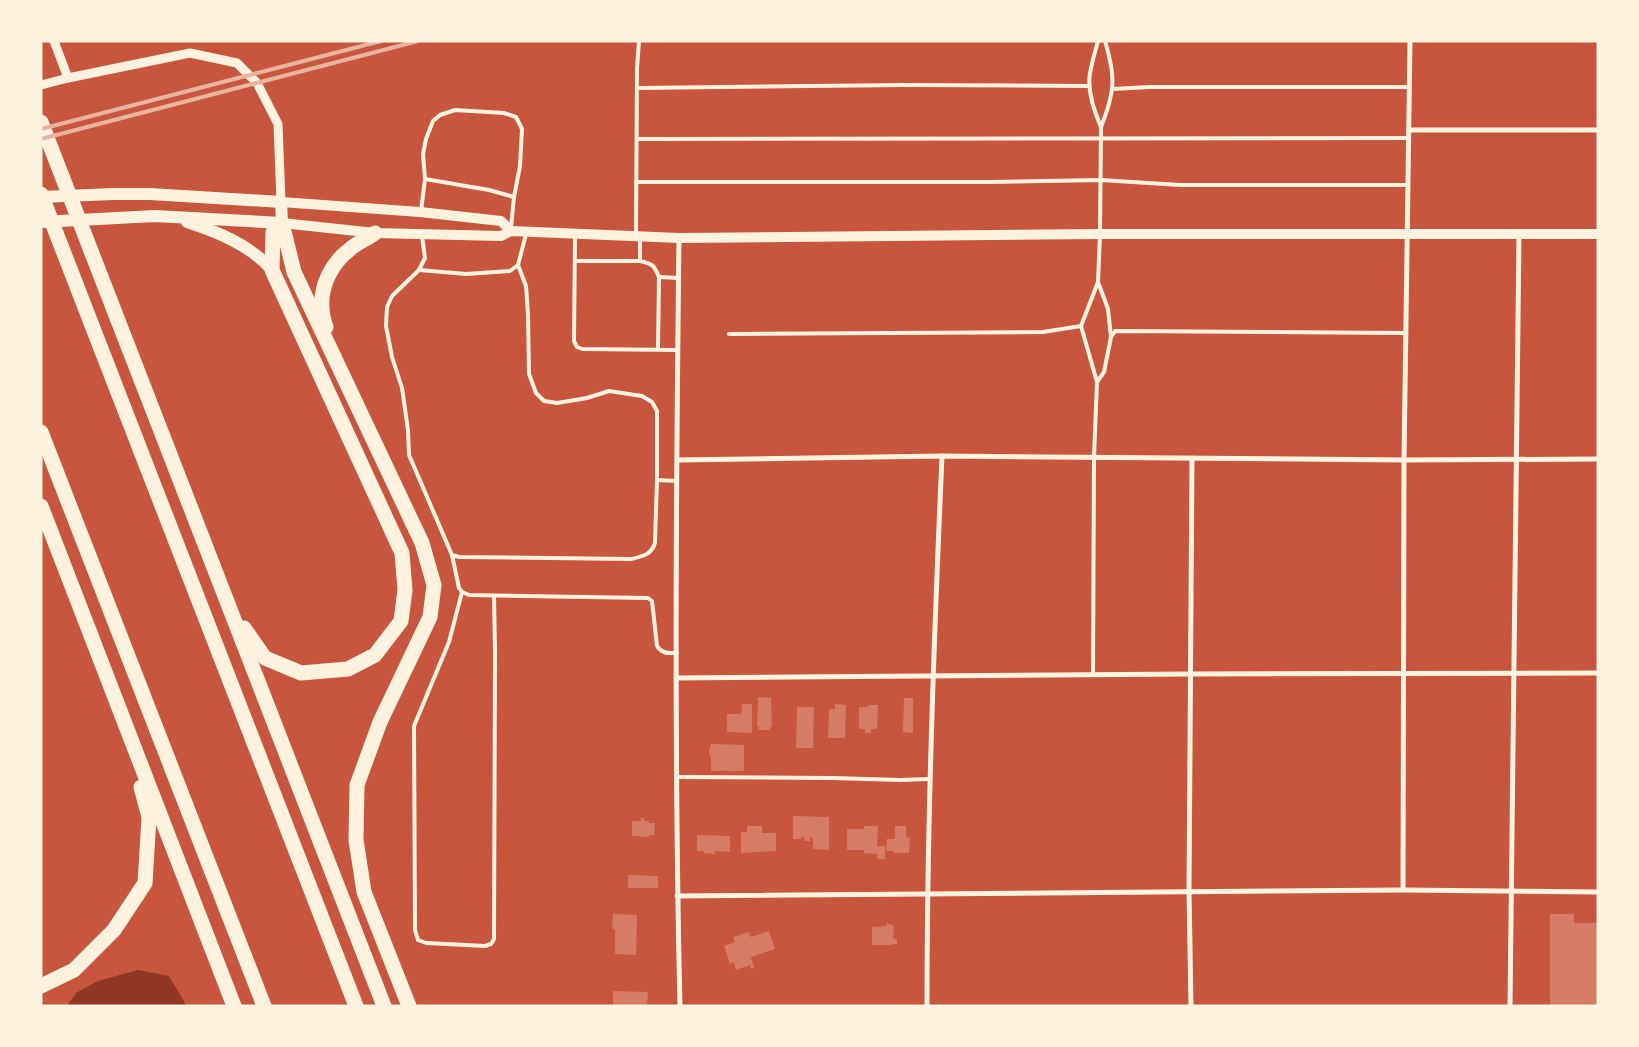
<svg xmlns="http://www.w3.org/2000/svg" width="1639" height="1047" font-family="'Golos Text',sans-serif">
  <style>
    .water { fill: #8f3625 }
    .building { fill: #d67c66 }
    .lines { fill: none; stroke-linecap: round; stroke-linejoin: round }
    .service { stroke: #fff3e0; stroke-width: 4 }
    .minor { stroke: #fff3e0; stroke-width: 5 }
    .tertiary { stroke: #fff3e0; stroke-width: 9 }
    .secondary { stroke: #fff3e0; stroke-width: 10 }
    .primary { stroke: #fff3e0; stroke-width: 12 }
    .motorway { stroke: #fff3e0; stroke-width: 15 }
    .rail { stroke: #e9b49f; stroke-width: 4 }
  </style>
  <rect width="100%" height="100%" fill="#c8553d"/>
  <polygon class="water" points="138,970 169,976 185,1003 184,1006 67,1006 76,993 98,981"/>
  <g class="building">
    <polygon points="758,697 771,698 772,727 770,727 770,730 758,730 759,727 757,727"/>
    <polygon points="904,698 913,698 913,733 903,732"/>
    <polygon points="742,704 752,704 752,733 727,732 727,714 741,714"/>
    <polygon points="835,704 846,705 845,738 828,738 829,709 835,709"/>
    <polygon points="868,705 878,705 877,729 871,729 871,733 865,733 865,729 859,729 859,707 868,707"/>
    <polygon points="797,707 814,707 813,748 796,748"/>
    <polygon points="711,744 744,745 744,771 711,771 711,757 709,752"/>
    <polygon points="793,816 829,817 829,850 813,849 813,838 810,837 810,841 804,841 804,837 801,837 801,839 793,839"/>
    <polygon points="641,818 644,818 644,821 649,821 649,823 655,823 654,835 649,835 649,837 632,836 632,821 641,821"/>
    <polygon points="747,826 762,826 762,833 776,833 776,851 741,853 741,832 747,832"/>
    <polygon points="864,826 878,826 877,846 885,846 885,859 877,859 877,854 864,853 864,850 847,850 847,829 864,829"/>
    <polygon points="895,826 906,826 906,837 910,838 909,853 894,853 894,851 886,851 887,839 894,839 895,837"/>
    <polygon points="697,835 730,836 730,852 715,851 715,854 704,853 704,851 697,851"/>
    <polygon points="628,875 658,876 658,888 628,888"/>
    <polygon points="613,914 637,915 636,955 615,954 615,929 612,929"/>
    <polygon points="1550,914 1574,914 1574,923 1598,923 1598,1006 1550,1006"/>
    <polygon points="887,923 894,926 893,939 897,939 897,944 893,944 893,945 872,945 872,927 887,926"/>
    <polygon points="769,931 775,949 751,957 754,968 751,969 750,965 736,970 734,962 730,964 724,946 735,942 733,937 749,932 751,937"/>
    <polygon points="613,991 648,992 647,1006 613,1006"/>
  </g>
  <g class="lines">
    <g class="service">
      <polyline points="637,88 905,85 1089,86"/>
      <polyline points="1113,89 1149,87 1410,87"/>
      <path d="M 1101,127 C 1115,92 1116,78 1105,41"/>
      <path d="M 637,139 C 894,137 1151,137 1409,138"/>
      <polyline points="425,179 489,190 514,197 511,228"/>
      <polyline points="636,182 991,182 1101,180 1180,185 1408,185"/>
      <polyline points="421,211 425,179 423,154 426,139 433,121 440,115 455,110 504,113 516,117 522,129 520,166 514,197"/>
      <polyline points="575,234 574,341 577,347 582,349 678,350"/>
      <path d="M 422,236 L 425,258 L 419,270 L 392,296 L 387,307 L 386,326 L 392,357 L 402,388 L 408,430 L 409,455 L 452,555 L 459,557 L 631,559 C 643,556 651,555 655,543 L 657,480 L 677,481"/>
      <polyline points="636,236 637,68 639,41"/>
      <path d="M 640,236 L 640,261 C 653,264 654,265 659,277"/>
      <polyline points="575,261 640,261"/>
      <polyline points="518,265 526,286 528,314 529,374 536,393 544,401 557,403 587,398 609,391 642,396 652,402 657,411 657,480"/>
      <polyline points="419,270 466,274 510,271 518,265 526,234"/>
      <polyline points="729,334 1043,332 1081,326"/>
      <polyline points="1111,337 1115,331 1406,333"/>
      <polyline points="658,349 659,277 679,278"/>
      <polyline points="1097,382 1104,372 1111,337 1108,309 1098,282"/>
      <path d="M 452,555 L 459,588 L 462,592 L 469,595 L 648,598 L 652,601 L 657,646 C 662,654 668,653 677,653"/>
      <polyline points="462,592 449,642 414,726 415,930 418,940 426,943 485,946 491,944 494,939 495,653 494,596"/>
      <path d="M 1093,675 L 1094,457 L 1097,382 L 1081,326 L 1098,282 L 1100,234 L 1101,127 C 1094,111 1087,91 1090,73 C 1092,62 1095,52 1098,41"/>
      <polyline points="677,777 833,778 900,780 930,779"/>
    </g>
    <g class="minor">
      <polyline points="1409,130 1598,130"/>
      <path d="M 679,238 C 676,494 674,750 680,1006"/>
      <polyline points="677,460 942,456 1404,460 1598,459"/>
      <polyline points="676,678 1191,674 1598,673"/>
      <polyline points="1403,890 1404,460 1410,41"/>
      <polyline points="677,896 1403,890 1598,892"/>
      <path d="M 927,1006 C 927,822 934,639 942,456"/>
      <polyline points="1191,1006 1189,891 1192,458"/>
      <polyline points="1510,1006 1519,234"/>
    </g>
    <g class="tertiary">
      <polyline points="54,41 68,78"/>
      <polyline points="41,85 68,78 190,53 237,63 257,83 278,124 281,202"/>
    </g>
    <g class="secondary">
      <polyline points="281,202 420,212 501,221 511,231"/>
      <polyline points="282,223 375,233 501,236 511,231 679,238 1100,234 1598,234"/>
    </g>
    <g class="primary">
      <polyline points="41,197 113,194 150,194 281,202 282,223 155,216 41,222"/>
      <path d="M 187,222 C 218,232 250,245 272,270"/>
    </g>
    <g class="motorway">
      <polyline points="41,122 384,1006"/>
      <polyline points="41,194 356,1006"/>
      <polyline points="282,223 294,272 422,543 434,585 430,617 380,722 357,785 356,840 364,892 409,1006"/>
      <path d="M 326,327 C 324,321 322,314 322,308 C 320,286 332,263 349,250 C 356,243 367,239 375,233"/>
      <polyline points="41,432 264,1006"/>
      <polyline points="41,506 234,1006"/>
      <polyline points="244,628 265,658 301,673 348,669 375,655 401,621 405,590 402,553 272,270 273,232 282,223"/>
      <polyline points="41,986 74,970 114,930 145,883 149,817 141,787"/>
    </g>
    <g class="rail">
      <polyline points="41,129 381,41"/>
      <polyline points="41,139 418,41"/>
    </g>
  </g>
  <rect width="1639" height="1047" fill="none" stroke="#fff3e0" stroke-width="85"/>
</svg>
